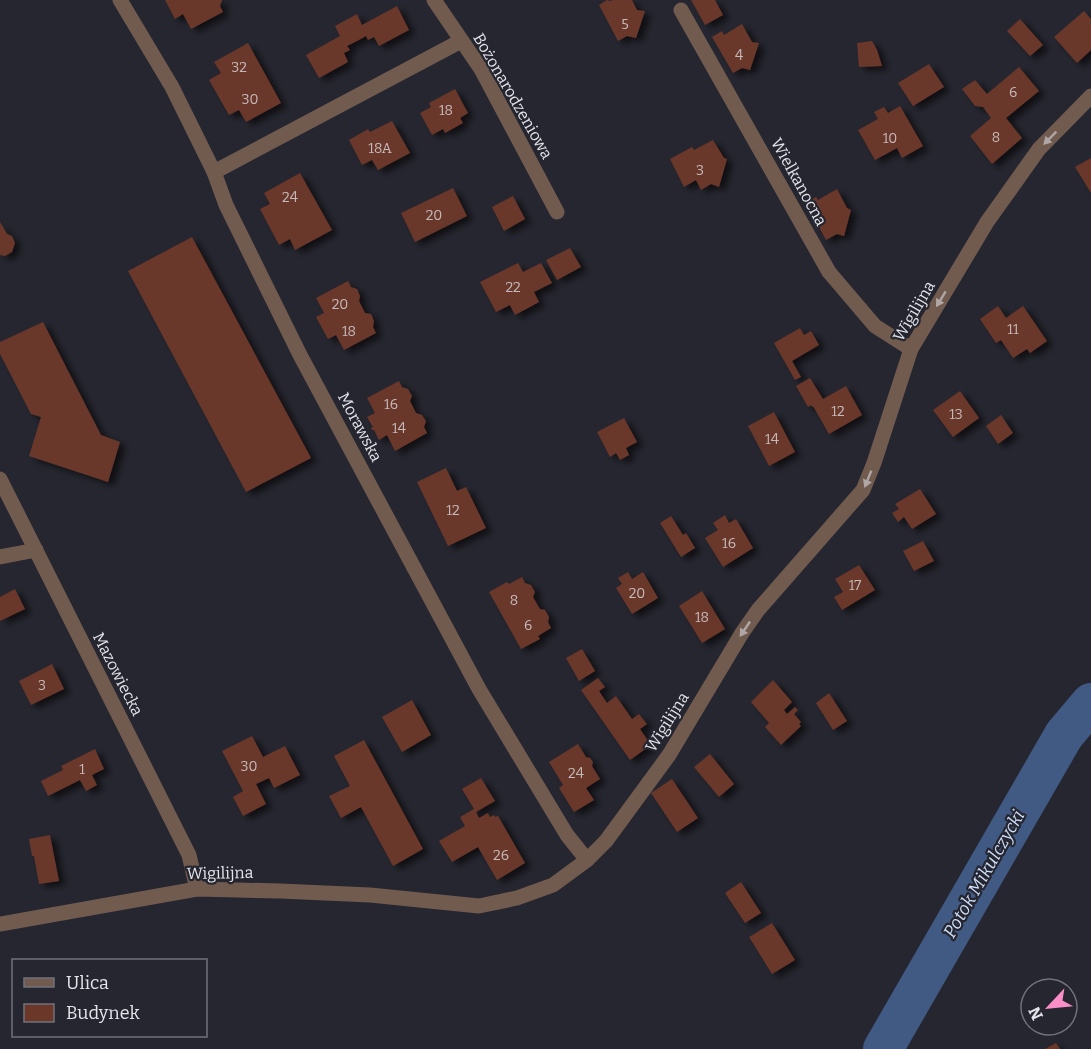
<svg xmlns="http://www.w3.org/2000/svg" width="1091" height="1049" font-family="Bitter,serif">
  <style>
    .lines { fill: none; stroke-linecap: round; stroke-linejoin: round }
    .river { stroke: #405a84; stroke-width: 40 }
    .building { fill: #6a3729; filter: url(#shadow) }
    .minor { stroke: #715b4f; stroke-width: 15 }
    .oneway { fill: #b0a6a5 }
    .labels { text-anchor: middle; dominant-baseline: central; stroke-width: 4.5; stroke-linejoin: round; paint-order: stroke }
    .number-label { font-size: 14px; fill: #c6b9ba }
    .street-label { font-size: 16px; fill: #e4e4eb; stroke: #262630 }
    .water-label { font-size: 18px; font-style: italic; fill: #cbddf8; stroke: #262630 }
  </style>
  <defs>
    <filter id="shadow"><feDropShadow dx="6" dy="4" stdDeviation="3" flood-color="#0009"/></filter>
  </defs>
  <rect width="100%" height="100%" fill="#262630"/>
  <g class="lines">
    <polyline class="river" points="883,1049 1064,735 1091,703"/>
  </g>
  <g class="building">
    <polygon points="165,0 222,0 220,6 223,12 191,29 183,14 175,19"/>
    <polygon points="607,0 610,1 613,0 632,0 637,10 645,11 636,38 627,36 618,41 599,5"/>
    <polygon points="691,0 715,0 723,15 705,25"/>
    <polygon points="397,6 409,30 379,46 374,37 368,40 366,36 357,41 347,46 350,50 344,53 348,62 319,78 306,55 340,36 335,26 357,14 362,25"/>
    <polygon points="1084,11 1091,19 1091,50 1077,63 1054,37"/>
    <polygon points="1020,19 1043,45 1030,56 1007,31"/>
    <polygon points="742,24 752,42 759,43 750,70 742,68 733,73 712,37 722,31 724,35"/>
    <polygon points="872,41 877,50 882,66 859,67 857,43"/>
    <polygon points="248,43 281,103 246,122 239,110 229,115 209,80 221,73 214,62"/>
    <polygon points="929,64 944,87 913,106 898,83"/>
    <polygon points="1019,67 1039,91 1006,118 1022,138 992,164 970,136 991,118 983,107 975,106 962,89 975,80 987,94"/>
    <polygon points="455,89 468,113 460,118 463,123 445,133 443,129 432,135 420,113 431,107 429,103"/>
    <polygon points="900,106 923,146 902,158 897,148 875,160 858,130 878,119 874,112 884,107 888,113"/>
    <polygon points="392,121 410,153 378,170 372,160 362,165 349,140 368,129 370,132"/>
    <polygon points="713,140 724,158 727,159 719,187 711,184 701,190 696,180 684,187 670,159 692,147 694,150"/>
    <polygon points="1091,158 1091,193 1075,167"/>
    <polygon points="300,173 332,230 295,250 290,239 279,245 260,209 270,204 264,193"/>
    <polygon points="453,188 467,216 415,242 401,213"/>
    <polygon points="837,189 847,208 851,210 844,236 837,234 826,240 806,203 816,197 818,200"/>
    <polygon points="513,196 525,219 504,231 492,207"/>
    <polygon points="0,222 7,234 12,236 15,243 12,252 5,256 0,255"/>
    <polygon points="192,237 311,458 246,492 128,271"/>
    <polygon points="570,248 581,267 557,280 546,260"/>
    <polygon points="518,263 523,272 541,263 552,283 534,292 539,302 515,315 510,305 496,312 480,282"/>
    <polygon points="348,281 351,287 357,289 360,296 359,301 365,313 371,314 374,321 373,327 376,333 344,350 336,335 328,339 316,317 324,313 316,298"/>
    <polygon points="998,306 1006,318 1023,306 1047,341 1030,353 1027,349 1013,358 1001,340 996,343 980,319"/>
    <polygon points="43,322 101,435 120,442 108,482 29,456 41,417 31,414 0,354 0,342"/>
    <polygon points="800,328 804,335 811,331 819,345 792,361 801,377 795,380 774,343"/>
    <polygon points="810,378 823,399 846,386 862,415 829,434 813,406 812,407 811,405 808,407 796,386"/>
    <polygon points="399,381 402,387 408,389 412,396 410,401 416,413 422,415 426,421 424,427 427,433 395,451 387,435 379,440 374,430 372,430 371,428 373,427 367,417 375,413 367,398"/>
    <polygon points="960,391 979,418 953,437 933,410"/>
    <polygon points="774,412 795,452 769,466 748,426"/>
    <polygon points="1001,415 1013,433 998,444 986,426"/>
    <polygon points="624,418 637,442 626,448 629,455 620,460 616,453 610,457 597,432"/>
    <polygon points="446,468 457,491 466,487 486,528 448,546 417,482"/>
    <polygon points="920,489 936,514 912,529 904,517 898,522 892,513 899,509 895,504"/>
    <polygon points="725,515 729,523 736,519 753,548 723,567 705,538 718,530 713,523"/>
    <polygon points="671,516 683,535 686,533 695,548 681,557 660,523"/>
    <polygon points="923,541 934,561 914,571 903,551"/>
    <polygon points="859,565 875,590 842,610 834,597 843,592 835,579"/>
    <polygon points="628,572 632,579 643,572 658,598 632,614 616,588 622,584 618,578"/>
    <polygon points="522,577 525,583 531,585 535,592 533,597 540,609 545,610 549,617 548,622 551,628 538,636 540,639 521,649 489,592 507,582 509,584"/>
    <polygon points="15,589 25,609 0,621 0,597"/>
    <polygon points="702,591 725,629 702,643 679,606"/>
    <polygon points="582,649 595,671 579,681 566,658"/>
    <polygon points="52,664 64,689 31,705 19,681"/>
    <polygon points="598,678 605,687 599,691 607,703 616,696 632,719 639,714 647,724 640,729 651,745 630,760 581,690"/>
    <polygon points="773,680 792,702 784,710 787,714 795,707 798,710 794,714 801,722 799,724 801,726 781,745 765,727 769,723 751,702"/>
    <polygon points="829,693 847,721 833,730 816,703"/>
    <polygon points="412,700 431,735 402,752 382,717"/>
    <polygon points="252,736 263,757 285,746 300,775 274,788 269,778 256,784 266,804 243,816 233,797 243,791 222,751"/>
    <polygon points="364,740 423,849 393,866 361,807 341,818 329,796 350,786 334,756"/>
    <polygon points="578,744 586,757 590,758 593,762 592,766 600,779 586,788 594,800 574,812 559,788 563,785 549,762"/>
    <polygon points="95,749 104,769 92,775 97,785 86,791 80,780 48,796 41,781 63,770 61,766"/>
    <polygon points="710,754 734,784 719,797 694,767"/>
    <polygon points="481,778 495,801 476,812 479,818 488,813 490,817 494,815 495,817 498,816 525,863 497,880 478,847 452,862 439,841 465,826 460,817 474,809 462,789"/>
    <polygon points="672,779 698,818 677,832 651,793"/>
    <polygon points="50,835 59,881 39,884 34,856 32,856 29,839"/>
    <polygon points="741,882 761,913 745,923 725,893"/>
    <polygon points="772,923 795,960 772,974 749,937"/>
    <polygon points="1056,1043 1060,1049 1045,1049"/>
  </g>
  <g class="lines">
    <g class="minor">
      <polyline points="120,0 172,87 214,172 226,205 300,355 479,689 567,835 587,860"/>
      <polyline points="434,0 481,69 557,212"/>
      <polyline points="681,10 829,272 875,326 911,349"/>
      <polyline points="214,172 461,41"/>
      <polyline points="0,479 189,855 197,889"/>
      <polyline points="0,557 36,550"/>
      <polyline points="0,924 197,889 280,891 370,895 479,906 517,898 553,885 587,860 606,841 669,755 742,633 758,610 863,490 874,463 911,349 987,222 1039,149 1091,96"/>
    </g>
  </g>
  <defs><path id="oneway-solid" d="M-6-.8H1V-3.2L6.5 0L1 3.2V.8H-6Z" transform="scale(1.5)"/></defs>
  <g class="oneway">
    <use href="#oneway-solid" transform="translate(1050 138) rotate(135)"/>
    <use href="#oneway-solid" transform="translate(941 299) rotate(121)"/>
    <use href="#oneway-solid" transform="translate(868 479) rotate(112)"/>
    <use href="#oneway-solid" transform="translate(745 629) rotate(124)"/>
  </g>
  <g class="labels">
    <g class="number-label">
      <text x="625" y="24">5</text>
      <text x="739" y="55">4</text>
      <text x="239" y="67">32</text>
      <text x="1013" y="92">6</text>
      <text x="250" y="99">30</text>
      <text x="446" y="110">18</text>
      <text x="996" y="137">8</text>
      <text x="890" y="138">10</text>
      <text x="380" y="148">18A</text>
      <text x="700" y="170">3</text>
      <text x="290" y="197">24</text>
      <text x="434" y="215">20</text>
      <text x="513" y="287">22</text>
      <text x="340" y="304">20</text>
      <text x="1013" y="329">11</text>
      <text x="349" y="331">18</text>
      <text x="391" y="404">16</text>
      <text x="838" y="411">12</text>
      <text x="956" y="414">13</text>
      <text x="399" y="428">14</text>
      <text x="772" y="439">14</text>
      <text x="453" y="510">12</text>
      <text x="729" y="543">16</text>
      <text x="855" y="585">17</text>
      <text x="637" y="593">20</text>
      <text x="514" y="600">8</text>
      <text x="702" y="617">18</text>
      <text x="528" y="625">6</text>
      <text x="42" y="685">3</text>
      <text x="249" y="766">30</text>
      <text x="82" y="769">1</text>
      <text x="576" y="773">24</text>
      <text x="501" y="855">26</text>
    </g>
    <g class="street-label">
      <text transform="translate(513 96) rotate(60)">Bożonarodzeniowa</text>
      <text transform="translate(799 182) rotate(61)">Wielkanocna</text>
      <text transform="translate(914 311) rotate(-60)">Wigilijna</text>
      <text transform="translate(360 427) rotate(62)">Morawska</text>
      <text transform="translate(118 674) rotate(63)">Mazowiecka</text>
      <text transform="translate(667 722) rotate(-58)">Wigilijna</text>
      <text transform="translate(220 873) rotate(-1)">Wigilijna</text>
    </g>
    <g class="water-label">
      <text transform="translate(984 874) rotate(-60)">Potok Mikulczycki</text>
    </g>
  </g>
  <rect x="12" y="959" width="195" height="78" fill="#262630" stroke="#72727b" stroke-width="1.5"/>
  <rect x="24" y="978" width="30" height="9" fill="#715b4f" stroke="#72727b" stroke-width="1.5"/>
  <text x="66" y="989" font-size="18" fill="#e4e4eb">Ulica</text>
  <rect x="24" y="1004" width="30" height="18" fill="#6a3729" stroke="#72727b" stroke-width="1.5"/>
  <text x="66" y="1019" font-size="18" fill="#e4e4eb">Budynek</text>
  <g transform="translate(1049 1007) rotate(244)"><circle r="28" fill="#262630" stroke="#72727b" stroke-width="1.5"/>
  <path d="M0-4.5L10 22L0 15L-10 22Z" fill="#fa8fc8"/>
  <text y="-9" font-size="16" font-weight="bold" text-anchor="middle" fill="#e4e4eb">N</text>
  </g>
</svg>
